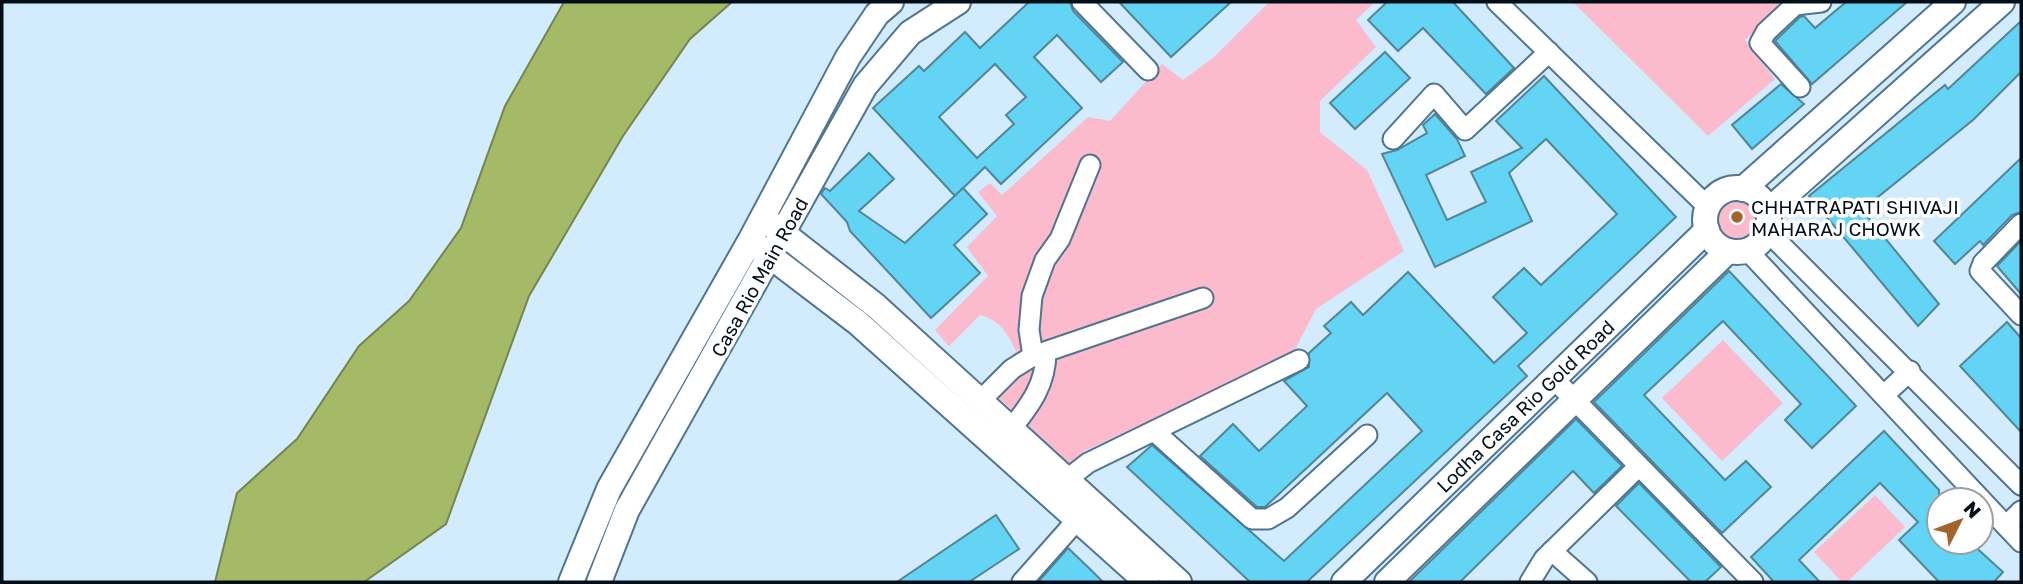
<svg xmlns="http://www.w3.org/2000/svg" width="2023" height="584" font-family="'Golos Text',sans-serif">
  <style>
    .green { fill: #fcbbcd }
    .water { fill: #a5ba66; stroke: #74864f; stroke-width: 2 }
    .building { fill: #64d4f5; stroke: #528596; stroke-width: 2; fill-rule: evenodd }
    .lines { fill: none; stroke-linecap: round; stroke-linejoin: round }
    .minor-casing { stroke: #4f7591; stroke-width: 23 }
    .tertiary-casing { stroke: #4f7591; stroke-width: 28 }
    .minor { stroke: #fff; stroke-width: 19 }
    .tertiary { stroke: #fff; stroke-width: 24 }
    .poi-dot { fill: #a2642a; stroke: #fff; stroke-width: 2.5 }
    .labels { text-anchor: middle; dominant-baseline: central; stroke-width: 7; stroke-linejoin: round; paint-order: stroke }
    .poi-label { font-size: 19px; fill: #020e18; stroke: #fff; text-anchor: start }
    .street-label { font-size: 19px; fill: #020e18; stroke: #fff }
  </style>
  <rect width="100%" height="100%" fill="#d2ebfd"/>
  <g class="green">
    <path d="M 1269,2 L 1375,2 L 1356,20 L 1376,47 L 1320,101 L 1320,132 L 1367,170 L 1404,251 L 1316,309 L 1291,357 L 1084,451 L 1071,465 L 985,386 L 1016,351 C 1008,334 1000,320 980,315 L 949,346 L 935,330 L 988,276 L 967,247 L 997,216 L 978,192 L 990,183 L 1002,195 L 1088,117 L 1110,121 L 1162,64 L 1183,80 L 1213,58 Z"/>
    <polygon points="1573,2 1787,2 1745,40 1775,79 1708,136"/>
    <circle cx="1737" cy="220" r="18"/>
    <polygon points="1723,340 1783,403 1722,461 1662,398"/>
    <polygon points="1875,495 1905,527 1847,582 1842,582 1814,552"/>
  </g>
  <polygon class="water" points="564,2 732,2 690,39 623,136 529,296 446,524 364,582 215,582 237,493 297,439 359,346 409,301 461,228 505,106"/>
  <g class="building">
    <path d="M 1029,2 L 1070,2 L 1073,11 L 1123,62 L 1101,82 L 1057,35 L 1034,57 L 1082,108 L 1001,184 L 985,167 L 955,196 L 873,108 L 919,66 L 924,71 L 965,32 L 980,48 ZM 995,64 L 1026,97 L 1006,115 L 1014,124 L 977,158 L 939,117 Z"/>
    <polygon points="1119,2 1231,2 1171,57"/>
    <polygon points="1387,2 1453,2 1514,68 1486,94 1423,28 1398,51 1368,20"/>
    <polygon points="1846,2 1907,2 1812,84 1775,41 1800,17 1804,16 1815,28"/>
    <polygon points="2021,21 2021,72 1973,120 1862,210 1939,304 1918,326 1809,196 1945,85 1948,89"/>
    <polygon points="1385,52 1410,78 1355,129 1330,103"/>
    <polygon points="1544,76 1676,217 1518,366 1527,376 1307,582 1250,582 1127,467 1152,445 1284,561 1422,431 1387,393 1265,507 1257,507 1200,456 1233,424 1259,451 1307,406 1284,381 1309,367 1309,353 1331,333 1324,326 1351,302 1363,315 1408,272 1494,363 1527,333 1493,297 1524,268 1541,285 1617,214 1546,139 1509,173 1532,221 1435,267 1382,154 1397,150 1427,133 1423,125 1435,114 1457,139 1465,156 1426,175 1447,220 1486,202 1471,172 1522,148 1496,121"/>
    <polygon points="1781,84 1804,104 1752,149 1732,125"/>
    <polygon points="869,153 894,179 859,211 905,243 963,188 987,214 954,245 980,273 931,318 850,231 847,222 821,194 825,188 830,191"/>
    <polygon points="2021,158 2021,212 2012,215 1983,245 1980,241 1955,264 1934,241"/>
    <polygon points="2021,241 2021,294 1997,266"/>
    <polygon points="1729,271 1856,406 1812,448 1785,420 1801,404 1723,321 1644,395 1725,480 1746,461 1771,487 1722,533 1594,402"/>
    <polygon points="2007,322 2021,338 2021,432 1960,366"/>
    <polygon points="1576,419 1622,466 1594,493 1573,471 1460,582 1409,582"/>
    <polygon points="1884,431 1939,490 1939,542 1970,542 2003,572 1994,582 1939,582 1899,540 1918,522 1880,483 1799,560 1820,582 1774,582 1751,557"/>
    <polygon points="1639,483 1721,567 1705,582 1691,582 1616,506"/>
    <polygon points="996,515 1019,549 969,582 897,582"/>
    <polygon points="1068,548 1091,570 1103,582 1038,582"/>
  </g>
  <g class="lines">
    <g class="minor-casing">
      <g id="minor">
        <polyline points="1082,2 1148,70"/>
        <polyline points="1497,2 1708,207"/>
        <polyline points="1800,87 1760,43 1766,32 1795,5 1821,2"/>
        <polyline points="1393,139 1434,94 1465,130 1549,52"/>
        <polyline points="2021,224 1983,263 1980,271 2021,315"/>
        <polyline points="1767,231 2021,485"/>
        <polyline points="1747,250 2021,542"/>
        <polyline points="1033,356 1029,330 1032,296 1045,260 1060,239 1090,165"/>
        <polyline points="1554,379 1753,582"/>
        <polyline points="1884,395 1910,371"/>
        <polyline points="980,401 1012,369 1033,356 1203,298"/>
        <path d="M 1011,429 C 1031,404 1046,384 1046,352"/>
        <polyline points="1154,431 1252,519 1268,519 1287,508 1367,435"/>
        <polyline points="1056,488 1088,463 1299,360"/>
        <polyline points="2006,526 2021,511"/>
        <polyline points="1552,551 1587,582"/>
        <polyline points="1022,582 1077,520"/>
        <polyline points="1530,582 1544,559 1639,466"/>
      </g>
    </g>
    <g class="tertiary-casing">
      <g id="tertiary">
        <circle cx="1737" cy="220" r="32"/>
        <polyline points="1743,189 1953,2"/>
        <polyline points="1768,211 2002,2"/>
        <polyline points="770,223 876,306 1179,582"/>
        <polyline points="758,247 858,323 1147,582"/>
        <polyline points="571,582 609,489 750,241 848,57 877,14 891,2"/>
        <polyline points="599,582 627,510 865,86 910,33 958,2"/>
        <polyline points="1344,582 1707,230"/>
        <polyline points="1387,582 1728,251"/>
      </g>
    </g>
    <use href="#minor" class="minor"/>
    <use href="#tertiary" class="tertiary"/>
  </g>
  <circle class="poi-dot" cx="1737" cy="217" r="7"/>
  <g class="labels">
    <g class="poi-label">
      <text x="1751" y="206">CHHATRAPATI SHIVAJI<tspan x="1751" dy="22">MAHARAJ CHOWK</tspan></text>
    </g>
    <g class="street-label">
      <text transform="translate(759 277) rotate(-61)">Casa Rio Main Road</text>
      <text transform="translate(1525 406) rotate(-44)">Lodha Casa Rio Gold Road</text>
    </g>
  </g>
  <rect width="2023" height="584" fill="none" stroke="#020e18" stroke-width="7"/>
  <g transform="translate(1960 521) rotate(48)"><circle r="33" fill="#ffffff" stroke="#9a9fa3" stroke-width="2"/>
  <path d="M0-5L12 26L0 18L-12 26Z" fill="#a2642a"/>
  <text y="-10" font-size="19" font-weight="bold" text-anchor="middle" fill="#020e18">N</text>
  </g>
</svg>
